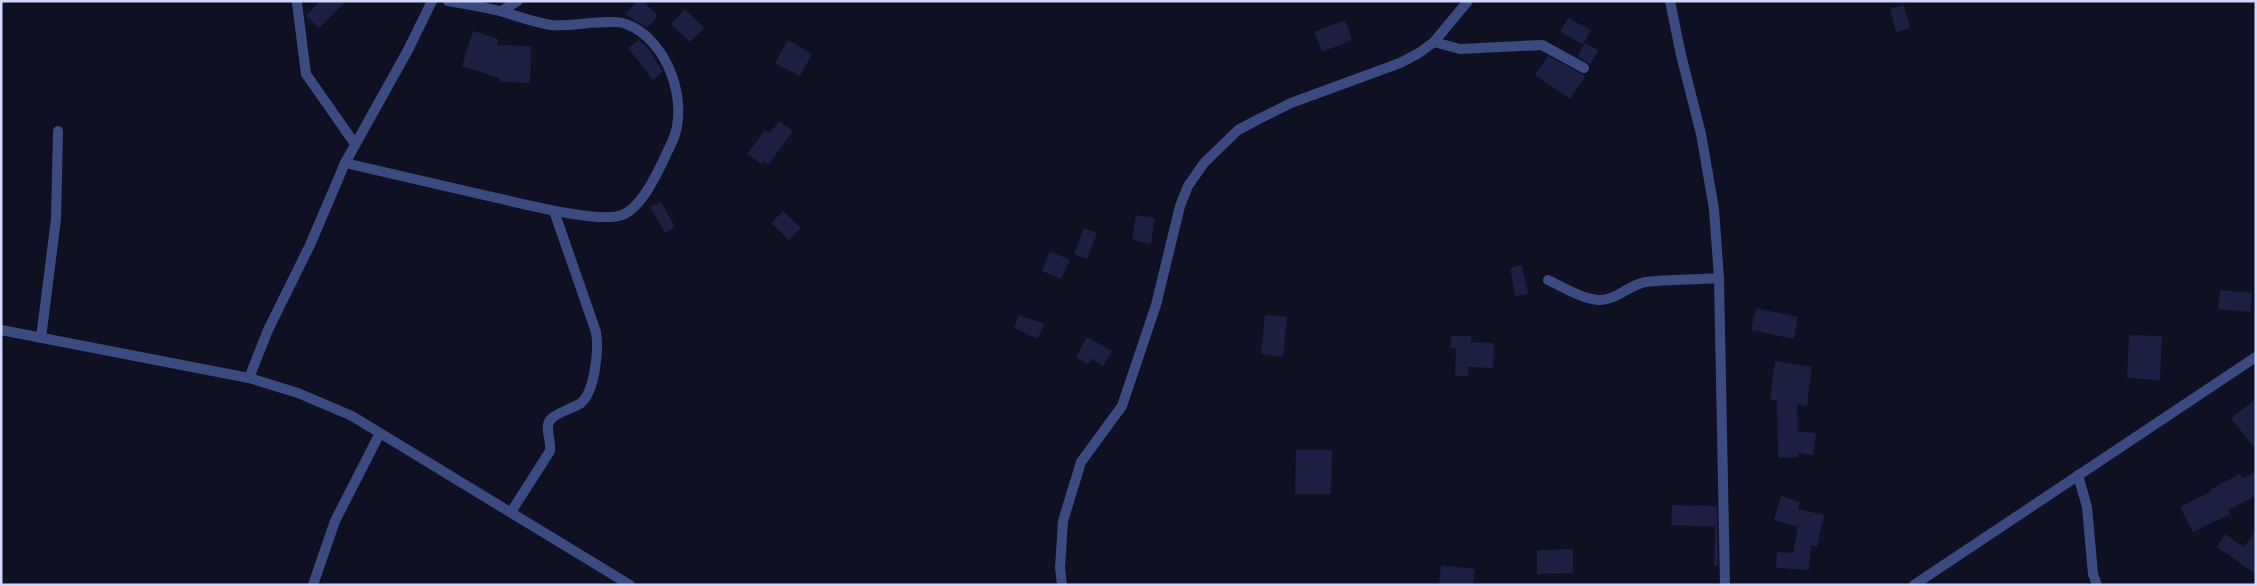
<svg xmlns="http://www.w3.org/2000/svg" width="2257" height="586" font-family="Roboto,sans-serif">
  <style>
    .building { fill: #1c1e42 }
    .lines { fill: none; stroke-linecap: round; stroke-linejoin: round }
    .minor { stroke: #3c4b7f; stroke-width: 10 }
  </style>
  <rect width="100%" height="100%" fill="#0f1022"/>
  <g class="building">
    <polygon points="320,1 346,1 319,28 306,16"/>
    <polygon points="637,1 643,1 658,16 647,28 625,14"/>
    <polygon points="1904,5 1910,28 1896,32 1890,9"/>
    <polygon points="685,9 704,28 690,42 671,24"/>
    <polygon points="1568,18 1591,30 1583,44 1560,32"/>
    <polygon points="1345,20 1352,40 1322,52 1314,32"/>
    <polygon points="473,31 498,39 497,45 531,46 530,83 499,82 499,78 462,66"/>
    <polygon points="639,40 648,48 663,72 653,80 628,48"/>
    <polygon points="788,40 812,54 800,76 775,63"/>
    <polygon points="1585,43 1599,50 1590,65 1577,56"/>
    <polygon points="1548,56 1584,75 1585,77 1570,99 1535,75"/>
    <polygon points="779,121 793,131 769,164 764,161 761,164 747,154 765,130 770,133"/>
    <polygon points="661,202 675,227 665,233 650,207"/>
    <polygon points="783,211 801,228 789,240 771,223"/>
    <polygon points="1136,215 1155,218 1151,244 1132,240"/>
    <polygon points="1084,228 1097,233 1087,259 1074,254"/>
    <polygon points="1050,251 1070,260 1061,279 1042,271"/>
    <polygon points="1522,265 1528,294 1515,296 1510,268"/>
    <polygon points="2220,290 2252,293 2250,312 2218,309"/>
    <polygon points="1756,308 1798,317 1794,339 1751,330"/>
    <polygon points="1019,315 1044,324 1038,339 1014,328"/>
    <polygon points="1265,315 1287,317 1283,357 1261,354"/>
    <polygon points="2129,335 2162,336 2160,380 2127,378"/>
    <polygon points="1451,336 1471,336 1471,342 1494,343 1493,368 1468,367 1468,376 1455,376 1456,348 1450,348"/>
    <polygon points="1087,337 1112,351 1103,366 1092,359 1088,364 1076,357"/>
    <polygon points="1775,361 1812,367 1807,406 1797,404 1798,431 1816,433 1813,455 1798,453 1798,457 1778,458 1777,401 1770,400"/>
    <polygon points="2256,399 2256,450 2231,418"/>
    <polygon points="1296,450 1332,450 1331,494 1295,494"/>
    <polygon points="2256,472 2256,496 2228,510 2230,514 2193,532 2180,507 2212,491 2211,489 2240,474 2242,478"/>
    <polygon points="1781,496 1800,502 1798,509 1824,515 1817,547 1811,545 1809,570 1776,568 1777,552 1793,553 1798,527 1774,520"/>
    <polygon points="1672,505 1717,506 1718,566 1714,566 1715,527 1671,525"/>
    <polygon points="2256,530 2256,574 2217,547 2225,534 2244,547"/>
    <polygon points="1573,549 1573,573 1537,574 1537,550"/>
    <polygon points="1441,565 1475,569 1473,585 1439,585"/>
  </g>
  <g class="lines">
    <g class="minor">
      <polyline points="1670,1 1681,55 1701,134 1714,209 1719,278 1725,585"/>
      <polyline points="297,3 306,74 355,144"/>
      <polyline points="501,11 518,1"/>
      <polyline points="1434,42 1460,49 1542,45 1584,68"/>
      <path d="M 345,163 C 392,174 440,185 488,196 C 516,202 598,224 622,215 C 644,207 662,163 672,142 C 690,104 668,39 626,24 C 612,18 570,27 551,25 C 533,22 517,16 500,11 C 483,7 466,4 448,1"/>
      <path d="M 1548,280 C 1563,287 1582,299 1599,300 C 1615,301 1629,285 1645,282 C 1669,279 1695,280 1719,278"/>
      <polyline points="1,330 249,378 298,393 352,416 630,585"/>
      <polyline points="41,338 56,219 58,131"/>
      <polyline points="249,378 268,330 310,245 345,163 408,50 432,1"/>
      <polyline points="2078,475 2087,507 2093,574 2097,585"/>
      <path d="M 511,512 L 550,451 C 552,442 544,428 550,420 C 557,412 572,409 581,403 C 595,391 599,349 596,332 L 554,211"/>
      <polyline points="313,585 335,521 380,433"/>
      <polyline points="1062,585 1060,568 1063,521 1081,462 1122,406 1156,305 1180,206 1188,186 1204,163 1238,130 1257,120 1291,103 1400,63 1419,53 1434,42 1468,1"/>
      <polyline points="1914,585 2256,357"/>
    </g>
  </g>
  <rect width="2257" height="586" fill="none" stroke="#d2d8fd" stroke-width="5"/>
</svg>
